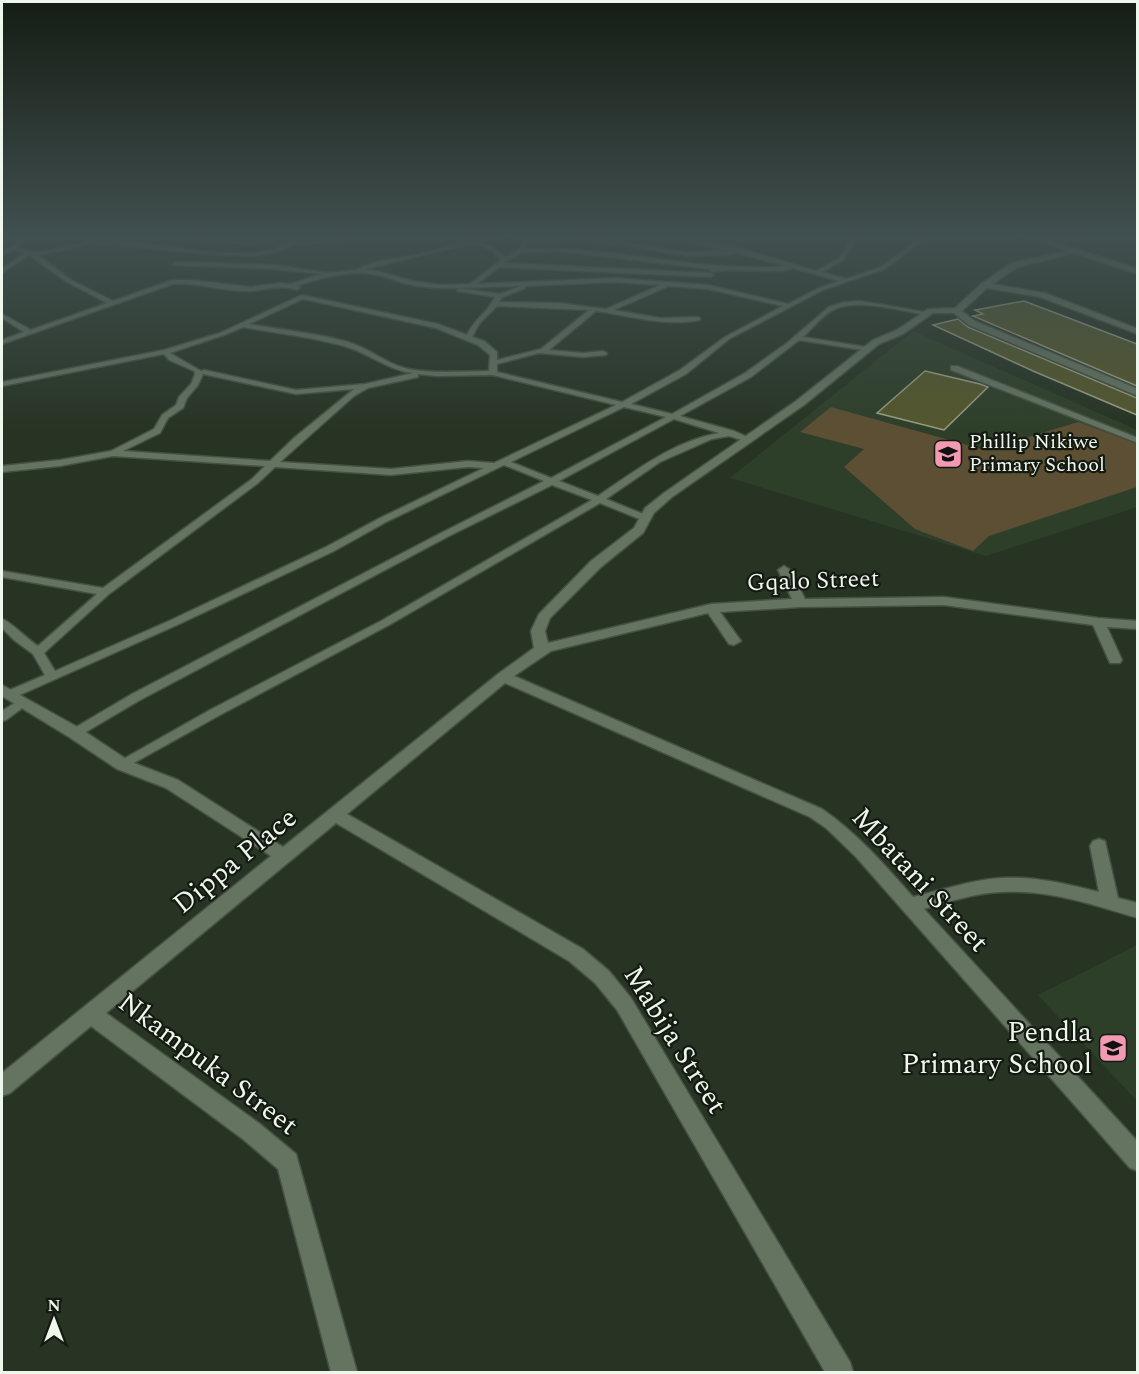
<svg xmlns="http://www.w3.org/2000/svg" width="1139" height="1374" font-family="Spectral,serif">
  <style>
    .built { fill: #2e3f29 }
    .green { fill: #5d4f33 }
    .building { fill: #54572c; stroke: #9b9d85; stroke-width: 1.5 }
    .lines { fill: none; stroke-linecap: round; stroke-linejoin: round }
    .service-casing { stroke: #455142; stroke-width: 3 }
    .minor-casing { stroke: #455142; stroke-width: 3 }
    .service { fill: #657461; fill-rule: evenodd }
    .minor { fill: #657461; fill-rule: evenodd }
    .labels { text-anchor: middle; dominant-baseline: central; stroke-width: 4.5; stroke-linejoin: round; paint-order: stroke }
    .far-poi-label { font-size: 20px; fill: #eef7ec; stroke: #141a12; text-anchor: start }
    .street-label { font-size: 24px; fill: #eef7ec; stroke: #141a12 }
    .near-street-label { font-size: 28px; fill: #eef7ec; stroke: #141a12 }
    .near-poi-label { font-size: 28px; fill: #eef7ec; stroke: #141a12; text-anchor: end }
  </style>
  <rect width="100%" height="100%" fill="#273424"/>
  <g class="built">
    <polygon points="913,331 1137,430 1137,507 986,556 730,478"/>
    <polygon points="1137,945 1137,1101 1038,995"/>
  </g>
  <polygon class="green" points="831,407 985,450 1078,422 1137,444 1137,487 989,536 973,551 915,529 844,467 864,449 800,432"/>
  <g class="building">
    <polygon points="1024,301 1137,344 1137,386 973,316 983,314 975,310"/>
    <polygon points="958,319 968,327 1137,398 1137,415 1033,371 933,325"/>
    <polygon points="925,371 980,384 988,387 944,430 877,413"/>
  </g>
  <g class="lines">
    <g class="service-casing">
      <g id="service">
        <path d="M 19,239 L 25,239 L 18,247 C 23,249 30,252 35,252 C 58,251 80,241 103,240 C 152,240 239,265 282,246 L 180,239 L 274,243 L 354,239 L 293,245 L 278,252 L 255,256 L 202,254 L 105,244 L 87,245 L 38,255 L 71,280 L 113,301 L 172,280 L 192,280 L 251,287 L 281,283 L 291,284 L 321,274 L 275,269 L 173,265 L 175,262 L 275,265 L 327,273 L 356,270 L 375,262 L 420,254 L 475,239 L 492,239 L 482,242 L 496,249 L 505,257 L 519,249 L 524,239 L 530,239 L 524,249 C 612,244 699,274 787,266 L 680,239 C 720,239 777,260 816,271 L 838,259 L 852,239 L 858,239 L 842,261 L 822,272 L 846,279 L 881,267 L 918,239 L 925,239 L 885,269 L 823,290 L 729,339 L 686,374 L 631,404 L 672,414 L 745,373 L 787,343 L 829,307 L 844,302 L 860,301 L 930,313 L 927,315 C 903,311 857,298 835,309 C 823,314 813,328 803,337 L 866,347 L 870,349 L 869,351 L 799,340 L 751,377 L 680,416 L 734,431 L 752,439 L 748,442 L 729,436 L 712,439 L 660,462 L 606,499 L 648,516 L 648,520 L 642,520 L 600,503 L 389,625 L 218,716 L 123,769 L 118,768 L 116,765 L 118,762 L 210,710 L 381,621 L 592,500 L 552,485 L 449,536 L 140,700 L 79,736 L 71,736 L 69,733 L 71,730 L 132,694 L 443,532 L 544,481 L 504,465 L 386,522 L 334,551 L 177,625 L 13,698 L 5,698 L 3,695 L 5,692 L 45,675 L 33,654 L 14,640 L 2,628 L 2,619 C 10,621 28,640 38,646 L 97,594 L 2,577 L 2,571 L 103,588 L 252,479 L 265,466 L 113,456 L 60,466 L 2,472 L 2,466 L 60,460 L 111,451 L 154,429 L 162,415 L 176,405 L 179,397 L 191,384 L 195,374 L 194,371 L 169,360 L 164,354 L 2,386 L 2,382 L 164,350 L 220,333 L 302,295 L 438,324 L 467,335 C 475,318 488,312 495,297 L 457,291 L 459,288 C 442,289 424,288 407,284 C 395,281 383,275 371,274 C 346,271 321,278 297,286 L 300,288 L 297,290 C 280,284 267,290 250,291 C 224,292 199,282 173,284 L 2,344 L 2,340 L 24,332 L 2,318 L 2,314 L 31,330 L 107,303 L 67,282 L 29,255 L 2,273 L 2,269 L 24,253 L 14,250 L 2,255 L 2,251 L 12,247 ZM 475,243 L 492,251 L 501,260 L 470,284 L 441,285 L 412,281 L 377,271 L 365,269 ZM 557,251 L 710,269 L 709,270 L 712,272 L 726,270 L 782,271 L 793,268 L 839,281 L 819,288 L 788,304 L 708,285 L 615,278 L 477,284 L 499,267 L 711,277 L 714,275 L 711,273 L 503,263 L 521,253 ZM 615,282 L 660,285 L 606,309 L 559,303 L 499,302 L 501,298 L 525,288 L 525,286 ZM 521,286 L 500,294 L 459,288 ZM 669,286 L 708,289 L 783,306 L 725,337 L 680,370 L 622,402 L 497,372 L 497,364 L 539,353 L 583,357 L 606,355 L 607,353 L 603,351 L 583,353 L 549,350 L 596,311 C 631,316 665,327 700,320 L 700,318 L 698,317 L 660,318 L 614,310 ZM 303,299 L 436,328 L 478,345 L 490,355 L 489,371 C 464,371 422,375 398,366 C 381,359 367,348 348,342 C 317,333 282,330 249,324 ZM 497,306 L 589,310 L 541,349 L 497,360 L 497,352 L 484,341 L 472,337 L 479,324 ZM 243,327 C 276,333 312,337 344,346 C 369,353 387,370 413,373 L 365,384 L 296,390 L 204,370 L 201,371 L 170,353 L 224,335 ZM 203,374 L 296,394 L 354,389 L 294,438 L 270,461 L 123,451 L 160,433 L 168,418 L 183,408 L 187,398 L 198,385 ZM 418,374 L 436,376 L 493,375 L 616,405 L 494,463 L 468,461 L 391,469 L 280,462 L 354,396 L 368,388 L 418,377 ZM 624,407 L 666,417 L 551,478 L 511,462 ZM 674,419 L 719,433 C 674,441 635,471 598,496 L 559,481 ZM 275,467 L 391,475 L 468,467 L 484,468 L 380,518 L 326,547 L 169,621 L 55,671 L 44,653 L 109,594 L 258,483 Z"/>
        <polygon points="583,239 598,239 687,252 730,251 733,253 730,255 687,256"/>
        <polygon points="1068,239 1079,239 1052,246 1049,244"/>
        <polygon points="951,366 957,366 1138,438 1138,443 951,370"/>
        <polygon points="21,699 27,703 25,706 6,720 2,721 2,711"/>
      </g>
    </g>
    <g class="minor-casing">
      <path id="minor" d="M 1036,239 L 1046,239 L 1138,269 L 1138,274 L 1074,253 L 1018,267 L 992,284 L 1045,293 L 1138,329 L 1138,334 L 1040,297 L 987,288 L 962,311 L 975,321 L 1138,389 L 1138,396 L 969,325 L 954,313 L 933,313 L 903,334 L 879,344 L 804,405 L 672,497 L 654,513 L 643,533 L 601,567 L 550,618 L 545,631 L 548,643 L 711,604 L 792,599 L 778,570 L 784,566 L 790,570 L 805,599 L 944,597 L 1098,618 L 1138,621 L 1138,629 L 1107,627 L 1122,660 L 1120,663 L 1110,663 L 1093,625 L 944,605 L 800,607 L 720,612 L 741,641 L 734,645 L 729,644 L 708,613 L 551,651 L 514,676 L 822,809 C 857,833 885,865 913,897 C 942,890 971,880 1001,878 C 1034,876 1067,884 1099,892 L 1090,846 L 1093,841 L 1099,839 L 1105,841 L 1118,898 L 1138,903 L 1138,918 C 1094,905 1048,889 1001,892 C 975,893 949,902 924,909 L 1138,1142 L 1138,1171 L 1130,1168 L 856,857 L 826,828 L 810,817 L 505,683 L 347,814 L 583,949 L 609,971 L 631,998 L 850,1362 L 853,1372 L 825,1372 L 617,1010 L 595,983 L 569,961 L 336,823 L 106,1013 L 260,1124 L 296,1154 L 357,1372 L 331,1372 L 278,1169 L 244,1140 L 91,1026 L 10,1093 L 2,1096 L 2,1073 L 271,856 L 166,788 L 117,769 L 69,737 L 2,696 L 2,685 L 81,729 L 129,761 L 178,780 L 283,847 L 498,674 L 534,648 L 531,631 L 539,614 L 591,561 L 634,528 L 645,508 L 664,493 L 796,401 L 873,340 L 897,330 L 928,309 L 955,308 L 982,283 L 1012,263 L 1067,251 Z"/>
    </g>
    <use href="#service" class="service"/>
    <use href="#minor" class="minor"/>
  </g>
  <linearGradient id="sky" x2="0" y2="1"><stop stop-color="#151d14"/><stop offset="0.55" stop-color="#415050"/><stop offset="1" stop-color="#415050" stop-opacity="0"/></linearGradient>
  <rect width="1139" height="431" fill="url(#sky)"/>
  <defs>
    <g id="school-square" transform="scale(1.5)"><rect x="-9" y="-9" width="18" height="18" rx="4" fill="#f19ab1" stroke="#141a12"/><path d="M0-5L7-2L0 1L-7-2ZM-4 1L0 2.5L4 1V4Q0 6-4 4Z" fill="#111"/></g>
  </defs>
  <g fill-rule="evenodd">
    <use href="#school-square" x="948" y="454"/>
    <use href="#school-square" x="1113" y="1048"/>
  </g>
  <g class="labels">
    <g class="far-poi-label">
      <text x="969" y="442">Phillip Nikiwe<tspan x="969" dy="23">Primary School</tspan></text>
    </g>
    <g class="street-label">
      <text transform="translate(813 581) rotate(-2)">Gqalo Street</text>
    </g>
    <g class="near-street-label">
      <text transform="translate(235 861) rotate(-39)">Dippa Place</text>
      <text transform="translate(920 880) rotate(47)">Mbatani Street</text>
      <text transform="translate(675 1040) rotate(58)">Mabija Street</text>
      <text transform="translate(208 1064) rotate(37)">Nkampuka Street</text>
    </g>
    <g class="near-poi-label">
      <text x="1092" y="1032">Pendla<tspan x="1092" dy="32">Primary School</tspan></text>
    </g>
  </g>
  <rect width="1139" height="1374" fill="none" stroke="#eef7ec" stroke-width="6"/>
  <g transform="translate(54 1320)" stroke="#141a12" stroke-width="4.5" paint-order="stroke">
  <path d="M0-4.5L10 22L0 15L-10 22Z" fill="#eef7ec"/>
  <text y="-9" font-size="16" font-weight="bold" text-anchor="middle" fill="#eef7ec">N</text>
  </g>
</svg>
